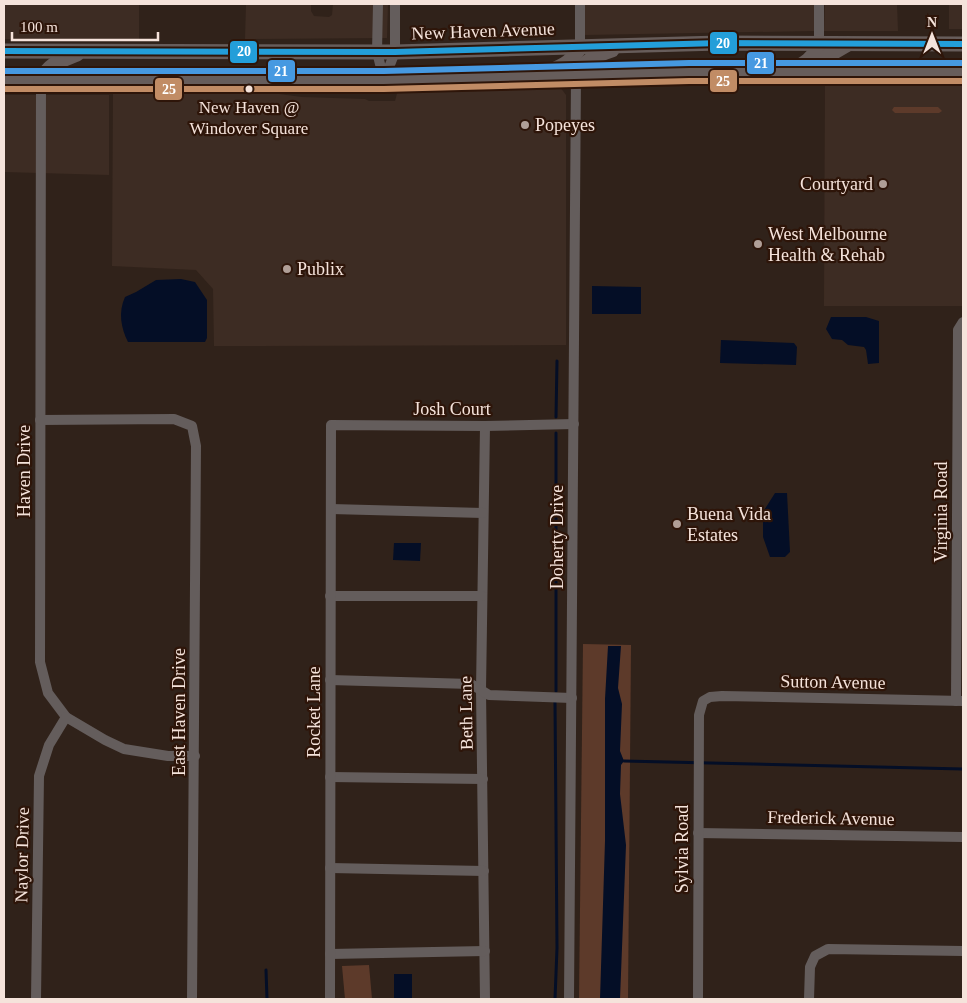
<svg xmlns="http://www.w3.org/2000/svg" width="967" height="1003" font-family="Georgia,serif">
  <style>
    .commercial { fill: #3d2c23 }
    .green { fill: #5d3a2a }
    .water { fill: #040e26 }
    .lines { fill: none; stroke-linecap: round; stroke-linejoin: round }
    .stream { stroke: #040e26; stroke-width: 3 }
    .street { stroke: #645d5c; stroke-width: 10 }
    .primary { stroke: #675d5b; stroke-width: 15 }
    .bus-1-casing { stroke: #2e1509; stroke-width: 10 }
    .bus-2-casing { stroke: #2e1509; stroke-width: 10 }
    .bus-3-casing { stroke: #2e1509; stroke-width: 10 }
    .bus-1 { stroke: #239ed9; stroke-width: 6 }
    .bus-2 { stroke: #c18c65; stroke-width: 6 }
    .bus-3 { stroke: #4699e1; stroke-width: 6 }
    .bus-dot { fill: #f5e3db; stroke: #2e1509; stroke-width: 2 }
    .poi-dot { fill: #b09f97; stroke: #2e1509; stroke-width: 2 }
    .labels { text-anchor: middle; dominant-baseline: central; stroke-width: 4.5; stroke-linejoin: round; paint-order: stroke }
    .bus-label { font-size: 17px; fill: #f5e3db; stroke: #2e1509 }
    .street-label { font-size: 18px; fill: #f5e3db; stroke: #2e1509 }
    .poi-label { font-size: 18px; fill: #f5e3db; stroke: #2e1509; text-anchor: start }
    .line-badge { stroke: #2e1509; stroke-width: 2 }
    .badge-label { font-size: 14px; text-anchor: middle; font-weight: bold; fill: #fff }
  </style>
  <rect width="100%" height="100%" fill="#30221a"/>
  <g class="commercial">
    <rect x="4" y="4" width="135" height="35"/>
    <polygon points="246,4 311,4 311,11 314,16 329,17 332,15 333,4 388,4 387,38 245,39"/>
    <polygon points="585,4 815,4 814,31 585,35"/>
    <polygon points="825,4 897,4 898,31 824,31"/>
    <rect x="949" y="4" width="14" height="25"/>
    <polygon points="825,84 963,85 963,306 824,306"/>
    <polygon points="560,87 566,95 566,345 214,346 213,289 196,270 112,266 113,90 256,91 302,97 365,99 369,101 395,101 398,90"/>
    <polygon points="4,95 109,95 109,175 4,172"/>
  </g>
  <g class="green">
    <polygon points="894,107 938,107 942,111 939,113 895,113 892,110"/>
    <polygon points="583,644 631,645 628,999 579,999"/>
    <polygon points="369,965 372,999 345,999 342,966"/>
  </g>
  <g class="water">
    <path d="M 181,279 L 195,282 L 207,300 L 207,338 L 205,342 L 128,342 C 121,328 118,312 125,297 L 136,292 L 156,280 Z"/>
    <polygon points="592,286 641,287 641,314 592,314"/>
    <polygon points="831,317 866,317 879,321 879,363 868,364 866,350 864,347 848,345 842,340 832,339 826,329"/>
    <polygon points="721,340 794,343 797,347 796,365 720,363"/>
    <polygon points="775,493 787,493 790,552 785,557 770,557 763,537 763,512"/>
    <polygon points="394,543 421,543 420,561 393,560"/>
    <polygon points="608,646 621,646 618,688 622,704 620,751 624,761 621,765 620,794 626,845 620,999 600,999 605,841 605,699"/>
    <rect x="394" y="974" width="18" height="25"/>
  </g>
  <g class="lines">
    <g class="stream">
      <polyline points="556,417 557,361"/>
      <polyline points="556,691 556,433"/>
      <polyline points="624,761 963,769"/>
      <polyline points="266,970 267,999"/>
      <polyline points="555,999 557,948 555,702"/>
    </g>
    <g class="street">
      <polyline points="378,4 377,52 384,80"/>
      <polyline points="819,42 819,4"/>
      <polyline points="580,47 580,4"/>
      <polyline points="41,80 40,662 48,693 66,717 105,740 124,749 168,756 195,756"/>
      <polyline points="384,80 395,52 395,4"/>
      <polyline points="40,420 174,419 192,426 196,446 192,999"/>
      <polyline points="485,426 481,690 485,999"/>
      <polyline points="331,509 483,513"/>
      <polyline points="330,596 482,596"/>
      <polyline points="330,680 471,684 489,695 572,698"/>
      <polyline points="956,701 958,330 963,322"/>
      <polyline points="330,777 483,779"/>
      <polyline points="698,833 963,837"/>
      <polyline points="330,868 484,871"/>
      <polyline points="330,954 485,951"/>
      <polyline points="36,999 39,776 49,745 66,717"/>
      <polyline points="330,999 331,425 485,426 574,424"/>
      <polyline points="569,999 576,76"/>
      <polyline points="698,999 699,715 703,701 710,697 722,696 963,701"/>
      <polyline points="809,999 810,967 815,956 828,949 963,951"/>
    </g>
    <g class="primary">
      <polyline points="4,51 395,52 720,43 963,44"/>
      <path d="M 789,71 C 803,65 816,58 819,42"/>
      <polyline points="816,71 829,55 848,44"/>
      <path d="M 546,73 C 564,65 570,64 580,47"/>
      <path d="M 576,76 C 587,59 594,56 612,50"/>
      <polyline points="4,80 384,80 689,72 963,72"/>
      <path d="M 41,80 C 50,63 60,61 77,54"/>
    </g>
    <g class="bus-1-casing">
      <polyline id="bus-1" points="4,51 395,52 720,43 963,44"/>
    </g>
    <g class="bus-2-casing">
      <polyline id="bus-2" points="4,89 384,89 689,81 963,81"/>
    </g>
    <g class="bus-3-casing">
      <polyline id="bus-3" points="4,71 384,71 689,63 963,63"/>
    </g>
    <use href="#bus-1" class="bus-1"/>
    <use href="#bus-2" class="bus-2"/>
    <use href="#bus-3" class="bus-3"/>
  </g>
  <circle class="bus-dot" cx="249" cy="89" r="4.5"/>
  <g class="poi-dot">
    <circle cx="525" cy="125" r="5"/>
    <circle cx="883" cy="184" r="5"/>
    <circle cx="758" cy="244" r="5"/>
    <circle cx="287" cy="269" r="5"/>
    <circle cx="677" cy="524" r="5"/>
  </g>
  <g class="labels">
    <g class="bus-label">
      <text x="249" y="107">New Haven @<tspan x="249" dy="21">Windover Square</tspan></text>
    </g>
    <g class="street-label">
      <text transform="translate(483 31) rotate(-2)">New Haven Avenue</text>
      <text x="452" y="409">Josh Court</text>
      <text transform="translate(24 471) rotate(-90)">Haven Drive</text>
      <text transform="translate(941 512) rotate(-90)">Virginia Road</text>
      <text transform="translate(557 537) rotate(-90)">Doherty Drive</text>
      <text transform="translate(833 682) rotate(1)">Sutton Avenue</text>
      <text transform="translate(179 712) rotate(-90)">East Haven Drive</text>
      <text transform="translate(314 712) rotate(-90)">Rocket Lane</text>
      <text transform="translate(466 713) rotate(-91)">Beth Lane</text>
      <text transform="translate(831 818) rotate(1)">Frederick Avenue</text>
      <text transform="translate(682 849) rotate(-90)">Sylvia Road</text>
      <text transform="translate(22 855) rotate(-89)">Naylor Drive</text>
    </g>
    <g class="poi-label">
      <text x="535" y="125">Popeyes</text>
      <text x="873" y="184" text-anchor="end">Courtyard</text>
      <text x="768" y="234">West Melbourne<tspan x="768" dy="21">Health &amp; Rehab</tspan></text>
      <text x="297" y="269">Publix</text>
      <text x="687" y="514">Buena Vida<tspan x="687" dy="21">Estates</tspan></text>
    </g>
  </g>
  <g class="line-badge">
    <rect x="709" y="31" width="29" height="24" rx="5" fill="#239ed9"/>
    <rect x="229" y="40" width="29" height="24" rx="5" fill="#239ed9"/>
    <rect x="746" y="51" width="29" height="24" rx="5" fill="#4699e1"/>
    <rect x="267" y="59" width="29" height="24" rx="5" fill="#4699e1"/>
    <rect x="709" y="69" width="29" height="24" rx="5" fill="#c18c65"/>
    <rect x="154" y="77" width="29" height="24" rx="5" fill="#c18c65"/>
  </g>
  <g class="badge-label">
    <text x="723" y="48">20</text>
    <text x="244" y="56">20</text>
    <text x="761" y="68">21</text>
    <text x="281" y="76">21</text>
    <text x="723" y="86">25</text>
    <text x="169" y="94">25</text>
  </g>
  <rect width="967" height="1003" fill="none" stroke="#f5e3db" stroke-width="10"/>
  <g transform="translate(932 35)" stroke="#2e1509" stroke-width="4" paint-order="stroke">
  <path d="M0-4L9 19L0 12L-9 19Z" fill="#f5e3db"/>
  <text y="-8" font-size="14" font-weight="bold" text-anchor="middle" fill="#f5e3db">N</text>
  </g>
  <path d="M12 32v8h146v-8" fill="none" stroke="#f5e3db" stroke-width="2.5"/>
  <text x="20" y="32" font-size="15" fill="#f5e3db" stroke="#2e1509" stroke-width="4" paint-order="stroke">100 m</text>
</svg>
